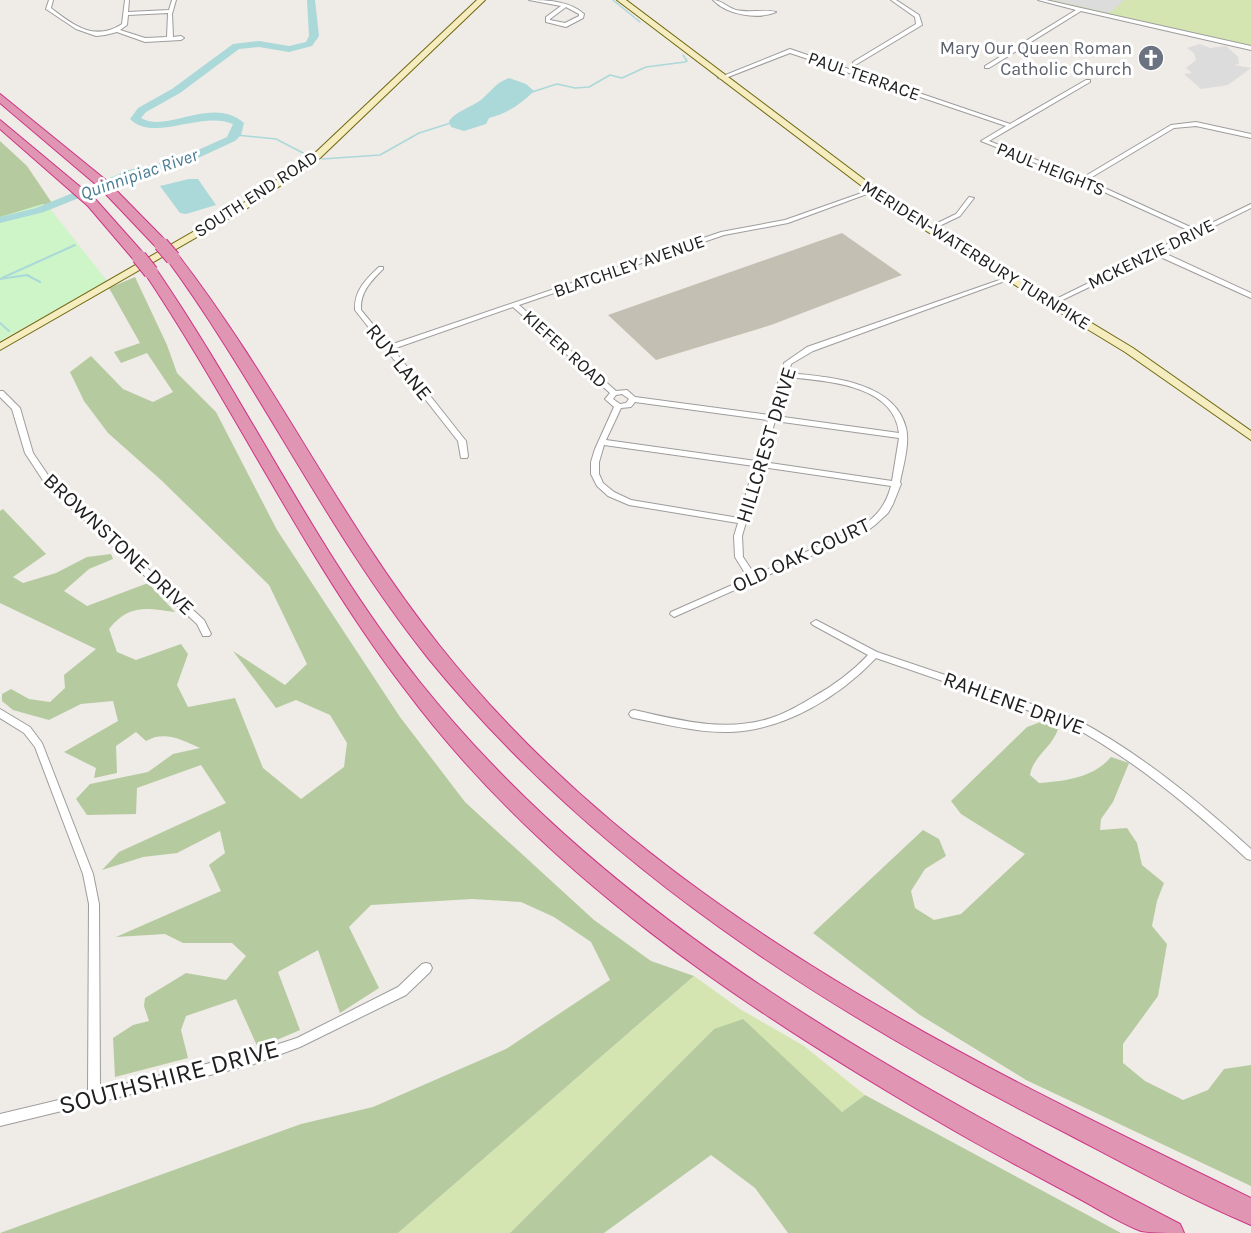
<svg xmlns="http://www.w3.org/2000/svg" width="1251" height="1233" font-family="Karla,sans-serif">
  <style>
    .construction { fill: #c3c0b3 }
    .grass { fill: #d5e5b1 }
    .forest { fill: #b5cb9f }
    .park { fill: #cdf5c8 }
    .parking { fill: #dcdcdc }
    .water { fill: #abd8d9 }
    .lines { fill: none; stroke-linecap: round; stroke-linejoin: round }
    .stream-far1 { stroke: #abd8d9; stroke-width: 1.5 }
    .stream { stroke: #abd8d9; stroke-width: 2 }
    .river { fill: #abd8d9; fill-rule: evenodd }
    .street-casing { stroke: #9d9d9d; stroke-width: 2 }
    .secondary-casing { stroke: #6f670e; stroke-width: 2 }
    .highway-casing { stroke: #cd3486; stroke-width: 2 }
    .street { fill: #fff; fill-rule: evenodd }
    .secondary { fill: #f5edbf; fill-rule: evenodd }
    .highway { fill: #e095b2; fill-rule: evenodd }
    .highway-bridge-casing { stroke: #cd3486; stroke-width: 16; stroke-linecap: butt }
    .highway-bridge { stroke: #e095b2; stroke-width: 14 }
    .labels { text-anchor: middle; dominant-baseline: central; stroke-width: 6; stroke-linejoin: round; paint-order: stroke }
    .far-worship-label { font-size: 18px; fill: #5b616d; stroke: #fff; text-anchor: end }
    .far-street-label { font-size: 18px; fill: #202020; stroke: #fff }
    .far-water-label { font-size: 18px; font-style: italic; fill: #497b91; stroke: #fff }
    .street-label { font-size: 21px; fill: #202020; stroke: #fff }
    .near-street-label { font-size: 26px; fill: #202020; stroke: #fff }
  </style>
  <rect width="100%" height="100%" fill="#efebe7"/>
  <polygon class="construction" points="842,233 902,275 771,325 656,360 608,315"/>
  <g class="grass">
    <polygon points="1049,0 1251,0 1251,46"/>
    <polygon points="694,976 740,1009 804,1046 865,1095 842,1112 714,1029 510,1233 398,1233"/>
  </g>
  <g class="forest">
    <polygon points="0,141 27,166 52,203 0,220"/>
    <path d="M 135,277 L 167,345 L 177,373 L 216,412 L 277,530 L 400,717 L 465,802 L 594,920 L 651,961 L 694,976 L 398,1233 L 0,1233 L 301,1124 L 373,1107 L 506,1049 L 610,980 L 591,942 L 554,917 L 521,902 L 472,899 L 371,905 L 349,927 L 379,988 L 340,1013 L 318,950 L 278,972 L 300,1030 L 258,1048 L 236,999 L 186,1016 L 181,1030 L 188,1058 L 115,1077 L 113,1038 L 133,1025 L 149,1021 L 144,1006 L 145,998 L 186,973 L 226,980 L 246,956 L 232,943 L 183,943 L 165,934 L 116,937 L 221,891 L 209,865 L 225,853 L 220,831 L 177,853 L 143,857 L 102,870 L 119,852 L 226,803 L 201,765 L 137,788 L 136,814 L 87,815 L 76,799 L 90,784 L 148,772 L 173,754 L 200,748 C 183,740 164,730 146,741 L 136,732 L 116,746 L 117,773 L 94,778 L 96,768 L 64,752 L 118,721 L 113,701 L 81,704 L 49,720 L 13,710 L 2,701 L 2,694 L 11,689 L 29,699 L 50,702 L 65,688 L 64,675 L 96,649 L 0,603 L 0,511 L 3,509 L 46,554 L 13,577 L 23,583 L 56,573 L 87,557 L 111,554 L 113,559 L 89,569 L 64,591 L 87,606 L 148,583 L 175,612 C 146,608 129,604 109,629 L 117,652 L 136,660 L 181,644 L 188,654 L 177,685 L 188,707 L 235,698 L 263,768 L 301,799 L 344,767 L 347,743 L 330,715 L 296,700 L 276,708 L 233,651 L 285,685 L 307,664 L 269,585 L 161,480 L 108,433 L 84,401 L 70,372 L 91,356 L 123,389 L 153,402 L 173,392 L 147,353 L 121,363 L 114,352 L 140,343 L 109,288 Z"/>
    <path d="M 1046,720 L 1054,722 L 1058,729 C 1052,748 1033,756 1030,775 L 1039,783 C 1065,781 1093,778 1111,757 L 1129,763 L 1113,802 L 1101,819 L 1100,830 L 1127,828 L 1137,843 L 1142,865 L 1164,883 L 1157,901 L 1152,926 L 1167,944 L 1158,996 L 1123,1044 L 1123,1063 L 1145,1081 L 1183,1100 L 1208,1090 L 1224,1069 L 1251,1065 L 1251,1186 L 1026,1080 L 920,1015 L 813,933 L 923,830 L 939,839 L 946,856 L 925,869 L 911,891 L 915,908 L 934,920 L 961,914 L 1025,854 L 961,814 L 951,801 L 1027,727 Z"/>
    <polygon points="743,1019 842,1112 865,1095 1121,1233 788,1233 755,1188 711,1155 604,1233 510,1233 714,1029"/>
  </g>
  <polygon class="park" points="43,204 48,206 107,281 0,341 0,217"/>
  <g class="parking">
    <polygon points="1053,0 1124,0 1110,13"/>
    <polygon points="1200,44 1210,48 1226,46 1238,57 1239,64 1234,65 1251,68 1228,85 1201,89 1184,74 1192,73 1186,68 1196,60 1194,53 1187,48"/>
  </g>
  <g class="water">
    <path d="M 509,78 L 526,84 L 534,91 C 521,104 508,113 489,118 L 486,124 L 464,131 L 451,127 L 449,121 C 456,112 468,108 478,102 C 490,94 494,83 509,78 Z"/>
    <polygon points="189,179 198,179 216,205 186,214 180,213 160,186"/>
  </g>
  <g class="lines">
    <g class="stream-far1">
      <polyline points="613,0 640,22"/>
      <polyline points="532,92 557,84 575,88 589,87 610,75 622,78 646,67 685,62 687,61 683,55"/>
      <polyline points="236,135 276,139 309,156"/>
      <polyline points="322,159 380,155 419,133 454,122"/>
    </g>
    <g class="stream">
      <polyline points="2,278 75,245"/>
      <polyline points="0,279 27,275 40,282"/>
      <polyline points="0,323 9,331"/>
    </g>
    <path class="river" d="M 307,0 L 315,0 L 319,36 L 312,46 L 289,52 L 259,47 L 239,49 L 180,93 L 146,112 L 141,118 C 166,134 212,95 244,123 L 241,135 L 235,141 L 185,164 L 136,175 L 44,212 L 0,223 L 0,217 L 36,208 L 129,170 L 178,159 L 227,137 L 233,124 C 201,110 153,143 130,119 L 138,108 L 172,89 L 233,44 L 259,41 L 289,46 L 306,42 L 309,36 Z"/>
    <g class="street-casing">
      <g id="street">
        <path d="M 49,0 L 53,0 L 51,8 C 73,25 94,42 122,24 L 125,0 L 129,0 L 128,12 L 169,10 L 172,0 L 176,0 L 172,14 L 173,37 L 181,36 L 184,38 L 181,40 L 145,42 L 117,32 L 105,35 L 96,36 L 76,29 L 46,9 ZM 168,13 L 167,37 L 145,38 L 120,30 L 127,25 L 128,15 Z"/>
        <path d="M 529,0 C 547,0 570,1 584,14 L 583,18 L 566,27 L 546,22 L 546,17 L 561,6 ZM 566,7 L 579,14 L 579,16 L 565,23 L 550,20 L 550,19 Z"/>
        <path d="M 713,0 C 721,0 727,7 736,10 C 749,13 764,9 776,12 C 758,20 727,15 713,0 Z"/>
        <polygon points="891,0 896,0 919,15 922,25 857,64 853,64 853,62 916,24 915,17"/>
        <polygon points="1038,0 1046,0 1081,8 1251,46 1251,50 1081,11 989,68 985,68 985,66 1076,10"/>
        <polygon points="790,49 1010,124 1086,80 1090,80 1090,82 989,141 1082,178 1171,125 1196,122 1251,134 1251,138 1196,126 1174,128 1087,180 1197,230 1251,204 1251,208 1162,252 1251,293 1251,298 1156,255 1054,304 1050,304 1050,302 1192,232 1080,181 981,141 1006,126 790,53 723,79 718,78"/>
        <path d="M 870,190 L 875,191 L 788,223 L 724,235 L 519,305 L 616,391 L 627,390 L 635,397 L 769,415 L 784,363 L 807,347 L 1008,277 L 1010,276 L 1013,278 L 813,351 L 791,364 L 789,373 C 828,377 895,381 906,428 C 910,444 903,466 900,482 L 901,484 L 893,504 L 888,513 L 875,525 L 867,531 L 674,617 L 670,614 L 671,612 L 748,578 L 735,557 L 734,536 L 738,523 L 629,505 L 608,496 L 597,486 L 591,474 L 591,462 L 595,449 L 614,407 L 605,399 L 610,393 L 513,307 L 393,349 L 466,441 L 468,456 L 467,458 L 461,458 L 458,441 L 355,310 C 354,291 366,279 379,267 L 383,267 L 383,269 C 371,281 360,292 361,310 L 390,345 L 721,232 L 785,220 ZM 788,377 C 825,381 894,384 899,433 L 776,416 ZM 622,394 L 629,399 L 626,403 L 620,404 L 613,399 L 616,395 ZM 635,402 L 768,420 L 756,461 L 606,440 L 621,408 L 631,407 ZM 775,421 L 899,438 L 892,481 L 763,462 ZM 604,445 L 754,466 L 739,518 L 631,500 L 614,492 L 603,483 L 599,474 L 599,462 ZM 762,467 L 891,486 C 886,505 877,516 861,527 L 755,575 L 743,557 L 742,536 Z"/>
        <polygon points="969,197 974,198 960,216 931,230 927,230 927,228 956,214"/>
        <polygon points="0,391 3,391 20,408 33,453 52,481 204,620 211,634 209,636 203,636 197,624 46,485 25,453 12,409 0,397"/>
        <path d="M 816,620 L 877,652 L 1076,719 C 1141,754 1197,800 1251,849 L 1251,860 L 1247,859 C 1192,808 1136,761 1070,725 L 876,658 C 839,697 785,730 730,732 C 698,733 665,724 634,718 L 631,717 L 629,714 L 631,711 L 634,710 C 679,720 726,733 771,718 C 786,713 800,705 813,697 C 833,686 852,672 868,655 L 813,625 L 811,623 Z"/>
        <polygon points="0,709 30,727 42,743 93,874 99,904 100,1090 251,1053 297,1038 398,987 422,964 426,963 430,964 432,968 430,972 406,995 300,1047 251,1065 0,1126 0,1114 88,1093 89,904 83,874 35,747 24,733 0,718"/>
      </g>
    </g>
    <g class="secondary-casing">
      <g id="secondary">
        <polygon points="477,0 485,0 320,158 251,206 0,350 0,343 245,202 314,154"/>
        <polygon points="617,0 626,0 906,211 1133,348 1251,431 1251,440 1125,352 900,215"/>
      </g>
    </g>
    <g class="highway-casing">
      <g id="highway">
        <polygon points="0,94 107,181 166,241 166,247 156,247 99,187 0,103"/>
        <polygon points="0,120 96,200 144,254 144,260 134,260 88,206 0,129"/>
        <path d="M 173,254 L 178,255 C 274,379 341,522 439,645 C 647,907 957,1056 1251,1198 L 1251,1225 C 1187,1198 1125,1164 1064,1132 C 826,1011 598,867 428,658 C 328,533 260,386 166,258 Z"/>
        <path d="M 151,268 L 156,269 C 247,402 319,556 419,681 C 618,930 902,1079 1180,1224 L 1184,1233 C 1171,1233 1153,1233 1141,1231 C 1118,1222 1097,1208 1076,1197 C 1031,1173 985,1149 941,1123 C 741,1006 544,876 404,688 C 305,558 235,408 144,272 Z"/>
      </g>
    </g>
    <use href="#street" class="street"/>
    <use href="#secondary" class="secondary"/>
    <use href="#highway" class="highway"/>
    <g class="highway-bridge-casing">
      <g id="highway-bridge">
        <polyline points="161,244 173,258"/>
        <polyline points="139,257 151,272"/>
      </g>
    </g>
    <use href="#highway-bridge" class="highway-bridge"/>
  </g>
  <defs>
    <g id="church-disc" transform="scale(1.35)"><circle r="9.5" fill="#6b7280" stroke="#fff"/><path d="M-1.2-6h2.4v3.5h3.3v2.4h-3.3V6h-2.4V-.1h-3.3v-2.4h3.3Z" fill="#fff"/></g>
  </defs>
  <g fill-rule="evenodd">
    <use href="#church-disc" x="1151" y="58"/>
  </g>
  <g class="labels">
    <g class="far-worship-label">
      <text x="1132" y="48">Mary Our Queen Roman<tspan x="1132" dy="21">Catholic Church</tspan></text>
    </g>
    <g class="far-street-label">
      <text transform="translate(864 76) rotate(19)">PAUL TERRACE</text>
      <text transform="translate(1051 169) rotate(22)">PAUL HEIGHTS</text>
      <text transform="translate(256 194) rotate(-33)">SOUTH END ROAD</text>
      <text transform="translate(1151 254) rotate(-26)">MCKENZIE DRIVE</text>
      <text transform="translate(976 255) rotate(32)">MERIDEN-WATERBURY TURNPIKE</text>
      <text transform="translate(629 266) rotate(-19)">BLATCHLEY AVENUE</text>
      <text transform="translate(565 349) rotate(42)">KIEFER ROAD</text>
    </g>
    <g class="far-water-label">
      <text transform="translate(139 174) rotate(-19)">Quinnipiac River</text>
    </g>
    <g class="street-label">
      <text transform="translate(399 362) rotate(51)">RUY LANE</text>
      <text transform="translate(766 445) rotate(-73)">HILLCREST DRIVE</text>
      <text transform="translate(119 544) rotate(43)">BROWNSTONE DRIVE</text>
      <text transform="translate(801 555) rotate(-25)">OLD OAK COURT</text>
      <text transform="translate(1014 703) rotate(20)">RAHLENE DRIVE</text>
    </g>
    <g class="near-street-label">
      <text transform="translate(169 1077) rotate(-15)">SOUTHSHIRE DRIVE</text>
    </g>
  </g>
</svg>
